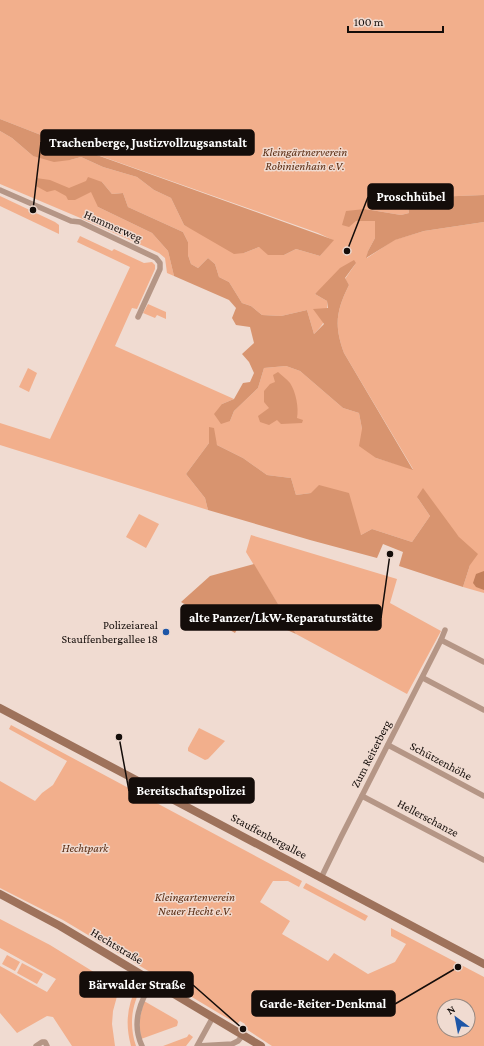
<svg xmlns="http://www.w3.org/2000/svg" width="484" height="1046" font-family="'Crimson Pro',serif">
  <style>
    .green { fill: #f2af8c; fill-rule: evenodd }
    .forest { fill: #d8946f }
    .water { fill: #c27f5b }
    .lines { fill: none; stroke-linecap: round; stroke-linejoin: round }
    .street { stroke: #b59686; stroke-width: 5.5 }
    .secondary { stroke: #9e725b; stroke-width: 8 }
    .poi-dot { fill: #1e56a7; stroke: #f0dbd1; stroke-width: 1.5 }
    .labels { text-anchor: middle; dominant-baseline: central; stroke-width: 3; stroke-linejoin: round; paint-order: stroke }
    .park-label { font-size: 12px; font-style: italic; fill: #5a2d13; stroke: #f0dbd1 }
    .street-label { font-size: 12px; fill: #140d0a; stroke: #f0dbd1 }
    .poi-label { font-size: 12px; fill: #140d0a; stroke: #f0dbd1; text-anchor: end }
    .leader { fill: none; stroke: #140d0a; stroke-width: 1.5 }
    .callout-dot { fill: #140d0a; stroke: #f0dbd1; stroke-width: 1.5 }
    .callout { fill: #140d0a; stroke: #140d0a; stroke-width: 1.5 }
    .callout-label { font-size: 13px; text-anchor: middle; font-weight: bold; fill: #fff }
  </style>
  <rect width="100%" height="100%" fill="#f0dbd1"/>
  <g class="green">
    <path d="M 0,0 L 484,0 L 484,195 L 407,198 L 409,213 L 401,215 L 365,209 L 356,221 L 375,221 L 375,238 L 368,251 L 367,258 L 394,240 L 424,231 L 484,222 L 484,593 L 463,587 L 470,565 L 458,536 L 417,497 L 430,516 L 412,542 L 372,529 L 361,535 L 311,493 L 296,495 L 291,478 L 267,475 L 243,458 L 217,445 L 209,428 L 209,443 L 186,474 L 205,498 L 208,510 L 0,445 L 0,423 L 50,439 L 130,267 L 77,242 L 80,236 L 112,251 L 114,249 L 144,263 L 152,262 L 155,265 L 155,269 L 137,309 L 132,308 L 115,346 L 234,399 L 222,404 L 230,421 L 234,411 L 258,388 L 264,368 L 286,366 L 300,371 L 343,408 L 359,413 L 362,429 L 376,458 L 413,469 L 344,353 C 334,326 336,311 349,285 L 345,279 L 356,263 L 315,294 L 327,301 C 328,317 325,323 314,334 L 307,310 L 281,316 L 262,315 L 251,306 L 242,303 L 229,282 L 219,277 L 215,264 L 208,258 L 198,268 L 191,264 L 188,255 L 188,242 L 183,232 L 128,207 L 123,193 L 112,194 L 102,182 L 98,207 L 152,233 L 168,251 L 174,276 L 167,273 L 165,258 L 159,253 L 78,217 L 0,184 L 0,131 L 12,138 L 33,156 L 70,160 L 81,157 L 103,167 L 137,177 L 154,190 L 171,198 L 184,225 L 244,253 L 259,247 L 284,255 L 296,249 L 320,256 L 333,240 L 318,233 L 41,135 L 0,119 Z"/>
    <polygon points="0,196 55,222 59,225 59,234 0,206"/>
    <polygon points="148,304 166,312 166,319 157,315 155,318 143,313"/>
    <polygon points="28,368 37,373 29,392 19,387"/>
    <polygon points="139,514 159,524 146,548 126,537"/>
    <polygon points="251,535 397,579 390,603 441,631 407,694 296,634 246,552"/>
    <path d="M 11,725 L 302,881 L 299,887 L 288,881 L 273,881 L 260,902 L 290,921 L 282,934 L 328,961 L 334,953 L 368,974 L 395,962 L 406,944 L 391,936 L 391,928 L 484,977 L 484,1046 L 272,1046 L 243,1027 L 245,1024 L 240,1021 L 237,1024 L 63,920 L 0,888 L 0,781 L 35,801 L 42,793 L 53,785 L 67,761 L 9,729 ZM 444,1006 L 468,1006 L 468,1030 L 444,1030 Z"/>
    <polygon points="199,728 225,741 208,759 205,760 188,751 188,748"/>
    <polygon points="306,883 368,916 365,921 303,888"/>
    <polygon points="0,919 50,945 118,987 119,989 113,1011 112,1024 115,1046 72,1046 53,1017 47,1016 17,1033 0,1013 0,966 47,992 56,979 0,948"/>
    <polygon points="7,955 20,962 15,971 2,964"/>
    <polygon points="22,963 43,974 37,984 17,973"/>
    <path d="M 133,979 L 143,985 C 131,1005 129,1025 136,1046 L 131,1046 C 125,1024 127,1006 137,986 L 131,982 Z"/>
    <polygon points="144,1001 177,1020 178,1022 177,1026 141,1039 139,1021"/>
    <polygon points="189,1034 193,1037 186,1046 163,1046 187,1037"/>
  </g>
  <g class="forest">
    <polygon points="0,119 41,135 334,240 320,256 296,249 284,255 268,255 259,247 244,253 234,254 184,225 171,198 154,190 137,177 103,167 81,157 70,160 54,162 33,156 12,138 0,131"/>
    <path d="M 88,177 L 102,182 L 112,194 L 123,193 L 128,207 L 183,232 L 188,242 L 188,255 L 191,264 L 198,268 L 208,258 L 215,264 L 219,277 L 229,282 L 242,303 L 251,306 L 262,315 L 281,316 L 307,310 L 314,334 L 324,324 L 313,309 L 328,308 L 327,301 L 315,294 L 340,268 L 354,260 L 356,263 L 345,278 L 349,285 C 336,311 334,326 344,353 L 413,470 L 376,458 L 359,446 L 362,429 L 359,413 L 343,408 L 300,371 L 286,366 L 264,368 L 258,388 L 234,411 L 230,421 L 221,424 L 214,414 L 222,404 L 234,399 L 243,383 L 250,382 L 254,373 L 249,362 L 242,354 L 254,343 L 250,327 L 236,325 L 232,318 L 236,308 L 229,300 L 174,276 L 168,251 L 152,233 L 98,207 L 91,192 L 75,200 L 68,200 L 66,196 L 55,190 L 47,192 L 36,186 L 36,178 L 50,180 L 69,188 L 86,181 Z"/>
    <polygon points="484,195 484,222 424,231 395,240 366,258 368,251 375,238 375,221 356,221 349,227 342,225 346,211 365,209 401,215 409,213 407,198"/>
    <path d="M 278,372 C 282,376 287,379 290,383 C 296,392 299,408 297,418 L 303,420 L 302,423 L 281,424 L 277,420 L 269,425 L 260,422 L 258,416 L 269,408 L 264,402 L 264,391 L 270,384 L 275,382 L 273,375 Z"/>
    <polygon points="209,427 214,428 217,445 243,458 267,475 291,478 296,495 311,493 319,485 349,493 361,535 372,529 412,542 430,516 417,497 423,488 459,537 478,554 470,565 463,587 399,566 403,552 383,544 377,558 310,540 208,510 205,498 186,474 209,443"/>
    <polygon points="254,564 296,634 247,612 235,633 181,602 210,576"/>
  </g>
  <polygon class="water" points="484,571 484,590 476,587 473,583 476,574"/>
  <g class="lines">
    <g class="street">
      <polyline points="0,190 71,221 80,222 156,258 160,263 160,269 138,317"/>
      <polyline points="441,640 445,630"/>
      <polyline points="423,678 484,710"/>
      <polyline points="388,745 484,796"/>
      <polyline points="362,796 484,860"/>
      <polyline points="321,878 341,837 441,640 484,662"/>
      <polyline points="213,1017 197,1046 232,1044 238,1041 243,1035"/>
      <polyline points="36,1046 42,1042 45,1042 47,1046"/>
      <path d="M 142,1046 C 131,1023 140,1001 153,981"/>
    </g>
    <g class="secondary">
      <polyline points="0,708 484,964"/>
      <polyline points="0,894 60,926 261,1046"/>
    </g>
  </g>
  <circle class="poi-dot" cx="166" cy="632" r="4"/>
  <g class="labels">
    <g class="park-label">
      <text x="305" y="152">Kleingärtnerverein<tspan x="305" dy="14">Robinienhain e.V.</tspan></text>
      <text x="85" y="848">Hechtpark</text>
      <text x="195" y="897">Kleingartenverein<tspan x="195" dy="14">Neuer Hecht e.V.</tspan></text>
    </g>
    <g class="street-label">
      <text transform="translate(113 226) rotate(24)">Hammerweg</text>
      <text transform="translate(371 754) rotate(-63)">Zum Reiterberg</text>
      <text transform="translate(441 761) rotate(28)">Schützenhöhe</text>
      <text transform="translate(428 818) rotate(28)">Hellerschanze</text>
      <text transform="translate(269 836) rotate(28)">Stauffenbergallee</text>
      <text transform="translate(117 946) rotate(31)">Hechtstraße</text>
    </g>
    <g class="poi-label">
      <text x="158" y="625">Polizeiareal<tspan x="158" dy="14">Stauffenbergallee 18</tspan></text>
    </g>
  </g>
  <path class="leader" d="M33 210L41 142M347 251L368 197M390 554L381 618M119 737L129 791M243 1029L193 985M458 967L395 1004"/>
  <g class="callout-dot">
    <circle cx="33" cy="210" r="4"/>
    <circle cx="347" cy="251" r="4"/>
    <circle cx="390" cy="554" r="4"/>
    <circle cx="119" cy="737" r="4"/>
    <circle cx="243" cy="1029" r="4"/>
    <circle cx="458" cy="967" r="4"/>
  </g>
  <g class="callout">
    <rect x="41" y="130" width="213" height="25" rx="4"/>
    <rect x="368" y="184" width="85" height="25" rx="4"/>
    <rect x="181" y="605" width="200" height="25" rx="4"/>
    <rect x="129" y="778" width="125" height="25" rx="4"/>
    <rect x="80" y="972" width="113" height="25" rx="4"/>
    <rect x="252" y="991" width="143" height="25" rx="4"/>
  </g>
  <g class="callout-label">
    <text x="148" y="147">Trachenberge, Justizvollzugsanstalt</text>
    <text x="411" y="201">Proschhübel</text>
    <text x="281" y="622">alte Panzer/LkW-Reparaturstätte</text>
    <text x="191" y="795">Bereitschaftspolizei</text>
    <text x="137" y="989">Bärwalder Straße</text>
    <text x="323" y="1008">Garde-Reiter-Denkmal</text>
  </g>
  <g transform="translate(456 1018) rotate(328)"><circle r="19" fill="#f0dbd1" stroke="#988981"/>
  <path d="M0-3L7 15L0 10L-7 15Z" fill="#1e56a7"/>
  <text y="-6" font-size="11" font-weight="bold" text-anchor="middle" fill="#140d0a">N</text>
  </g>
  <path d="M348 26v6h95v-6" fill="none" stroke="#140d0a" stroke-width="2"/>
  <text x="354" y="26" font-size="12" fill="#140d0a" stroke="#f0dbd1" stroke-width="3" paint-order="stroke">100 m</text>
</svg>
